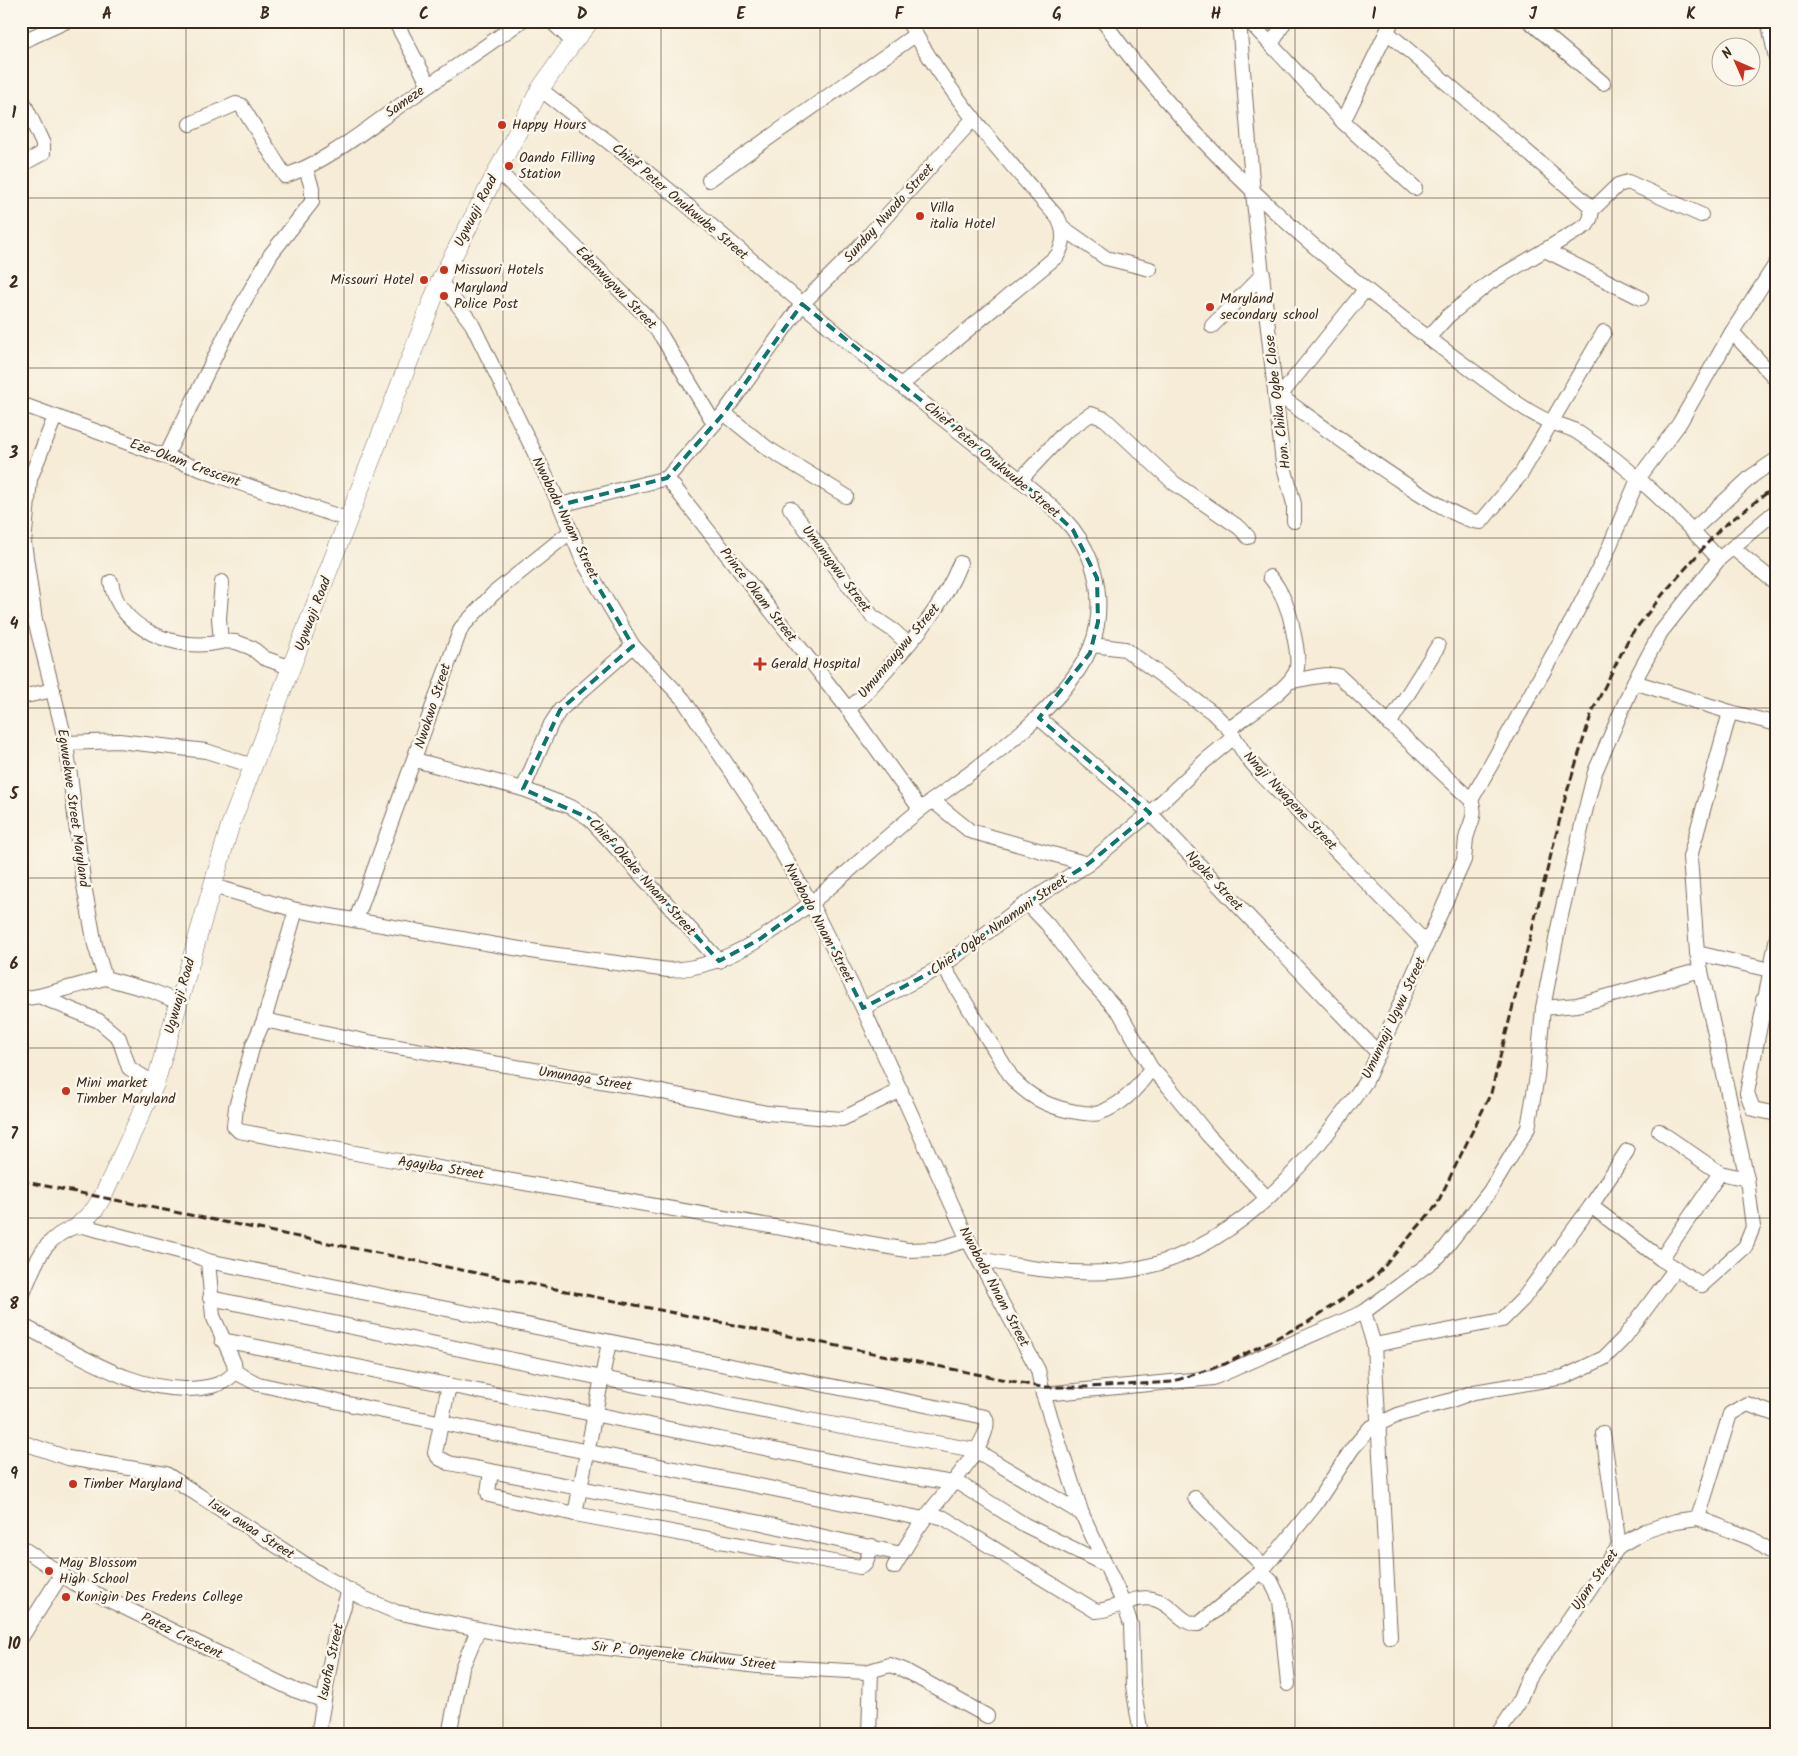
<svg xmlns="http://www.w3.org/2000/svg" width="1798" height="1756" font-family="Kalam,sans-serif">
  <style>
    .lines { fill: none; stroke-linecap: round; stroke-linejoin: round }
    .minor-casing { stroke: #7c6e5f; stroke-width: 16 }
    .major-casing { stroke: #7c6e5f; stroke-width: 19 }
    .minor { stroke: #fff; stroke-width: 14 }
    .major { stroke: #fff; stroke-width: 18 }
    .rail { stroke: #3b2a1e; stroke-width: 3; stroke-dasharray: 8 4; stroke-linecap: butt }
    .marked { fill: none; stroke: #0f766e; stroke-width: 4; stroke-dasharray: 10 6; stroke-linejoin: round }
    .grid { fill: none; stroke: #3b2a1e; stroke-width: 1; stroke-opacity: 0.55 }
    .poi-dot { fill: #c8321e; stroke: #fbf7ec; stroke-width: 2 }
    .labels { text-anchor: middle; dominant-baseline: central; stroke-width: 5; stroke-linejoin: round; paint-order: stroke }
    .street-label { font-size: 14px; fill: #3b2a1e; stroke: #fbf7ec }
    .poi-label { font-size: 14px; fill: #3b2a1e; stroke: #fbf7ec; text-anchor: start }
    .neatline { fill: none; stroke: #3b2a1e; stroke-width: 2 }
    .grid-label { font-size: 16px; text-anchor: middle; font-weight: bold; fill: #3b2a1e }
  </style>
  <rect width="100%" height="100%" fill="#fbf7ec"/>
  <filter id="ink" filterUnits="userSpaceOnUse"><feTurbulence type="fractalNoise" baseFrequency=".02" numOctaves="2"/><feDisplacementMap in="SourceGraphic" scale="10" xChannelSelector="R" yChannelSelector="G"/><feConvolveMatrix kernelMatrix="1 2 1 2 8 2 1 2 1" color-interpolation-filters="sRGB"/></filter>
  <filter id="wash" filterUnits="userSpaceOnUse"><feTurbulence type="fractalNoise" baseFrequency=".0096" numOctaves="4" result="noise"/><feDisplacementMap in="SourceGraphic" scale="20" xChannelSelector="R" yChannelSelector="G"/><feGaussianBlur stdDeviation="1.12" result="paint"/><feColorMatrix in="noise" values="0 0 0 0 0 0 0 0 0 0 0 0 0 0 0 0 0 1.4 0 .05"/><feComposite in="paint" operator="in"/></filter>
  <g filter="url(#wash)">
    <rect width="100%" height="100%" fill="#f6ecd7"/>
  </g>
  <g filter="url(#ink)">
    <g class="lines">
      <g class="minor-casing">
        <g id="minor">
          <polyline points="395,21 429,85"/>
          <polyline points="551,21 573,42"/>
          <path d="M 1103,21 C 1205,162 1338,273 1477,374 C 1500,391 1525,411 1550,422 C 1559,425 1569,427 1577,432 C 1630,466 1677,513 1719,559"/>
          <polyline points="1239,21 1253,193 1283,463 1294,504 1294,521"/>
          <polyline points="1249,21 1343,122 1415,188"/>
          <polyline points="1529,21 1603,83"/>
          <polyline points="1768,21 1777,62"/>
          <path d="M 1387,32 L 1588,204 C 1593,212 1592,217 1587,225 L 1489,283 L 1448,316 L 1428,338"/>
          <polyline points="21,42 67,21"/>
          <polyline points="1271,45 1285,21"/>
          <polyline points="21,97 43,144 43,153 21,165"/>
          <polyline points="1343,122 1392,21"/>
          <path d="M 190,124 L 236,104 L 241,105 L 285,176 C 329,161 367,128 405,102 C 443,75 483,49 521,21"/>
          <polyline points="497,170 647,317 662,337 714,423"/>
          <polyline points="709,180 915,35"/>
          <polyline points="1592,210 1618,185 1628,182 1701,215"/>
          <polyline points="1062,227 1106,258 1150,269"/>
          <polyline points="1545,250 1641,298"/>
          <polyline points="440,281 472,324 560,505 583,561 633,646 683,699 758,811 810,902 863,1008 968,1240 1038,1370 1043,1394 1082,1514 1124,1604 1131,1625 1133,1686 1141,1735"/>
          <polyline points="1212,326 1263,274"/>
          <polyline points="1732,332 1777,380"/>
          <path d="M 901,385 L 1057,256 C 1065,243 1065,232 1058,218 C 1004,157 947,93 908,21"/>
          <polyline points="1277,396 1280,396 1365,290"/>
          <path d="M 1280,396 C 1313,419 1451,524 1481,522 L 1521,474 L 1604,332"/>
          <polyline points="21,404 219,476 349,520"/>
          <polyline points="724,413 767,448 846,496"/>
          <polyline points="55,417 30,479 24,543 35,620 66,743 83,880 95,945 105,978 152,991 178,1002"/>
          <polyline points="166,456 229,328 271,254 312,202 312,188 306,169"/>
          <polyline points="667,478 848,709 920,809"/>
          <polyline points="1020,480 1065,432 1091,414 1105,419 1174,483 1240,528 1248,537"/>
          <polyline points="560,505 667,478 724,413 802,304 854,252 974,118"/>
          <polyline points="790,508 872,616 894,631 908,644"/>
          <polyline points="1693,530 1752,476 1777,459"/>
          <polyline points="1733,548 1777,584"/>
          <path d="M 111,582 C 119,630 177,652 221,642 L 219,618 L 222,582"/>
          <polyline points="221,641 236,642 252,648 264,658 292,668"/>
          <polyline points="1093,645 1125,649 1212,712 1229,729 1246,756 1262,775 1427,944"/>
          <polyline points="1634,682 1730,712 1777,724"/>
          <polyline points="21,697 53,690"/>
          <path d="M 848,709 L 859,700 C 897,657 939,617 960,563"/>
          <polyline points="1039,718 1150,813 1379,1054"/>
          <polyline points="1389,724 1438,646"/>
          <path d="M 1229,729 C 1246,716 1293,687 1297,668 C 1299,655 1295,642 1293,630 C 1290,612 1282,591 1270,577"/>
          <polyline points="66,743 119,741 206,751 253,766"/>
          <polyline points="415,760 523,789 571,807 589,818 719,961"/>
          <polyline points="523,789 551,724 560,710 633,646"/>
          <polyline points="1471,800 1573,619 1605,557 1638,479 1679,424 1732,332 1777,262"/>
          <polyline points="933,801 970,831 1088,864"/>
          <path d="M 213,886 L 296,910 L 543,953 L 668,970 C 764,969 858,854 933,800 C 985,763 1089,690 1097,625 C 1102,590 1094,556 1072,528 C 1049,501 1018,478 990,456 C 951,425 911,394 872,362 C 793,298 717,228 637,164 C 605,139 572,114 540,89"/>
          <polyline points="1027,903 1048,925 1087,977 1120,1013 1151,1068 1169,1087 1208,1135 1267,1198"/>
          <polyline points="296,910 264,1020 253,1045 236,1107 234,1126 239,1131 382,1158 907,1250 937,1249 968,1240"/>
          <polyline points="356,920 461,628 493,594 570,532"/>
          <polyline points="1777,937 1747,1093 1753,1109 1777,1114"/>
          <polyline points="1697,953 1770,970"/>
          <path d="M 943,966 L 1012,1078 C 1031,1100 1056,1110 1084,1113 C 1089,1113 1094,1115 1099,1113 C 1122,1105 1138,1089 1151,1068"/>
          <polyline points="39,996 105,978"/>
          <polyline points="21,999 39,996 99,1021 119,1038 129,1068 155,1084"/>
          <polyline points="1763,1000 1777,1002"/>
          <polyline points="863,1008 943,966 1018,909 1088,864 1150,813 1205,761 1234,737"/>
          <polyline points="1543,1008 1577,1005 1701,970"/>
          <polyline points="264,1020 374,1043 642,1088 767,1113 842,1119 901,1090"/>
          <polyline points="1659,1131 1720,1173 1661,1259"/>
          <polyline points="1627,1151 1591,1206 1661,1259 1702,1285 1745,1247 1753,1227 1747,1179 1697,953 1690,857 1730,712"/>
          <polyline points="1720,1173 1747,1179"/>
          <path d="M 979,1259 C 1026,1268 1075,1276 1122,1271 C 1228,1259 1309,1164 1366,1081 L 1464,860 C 1465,853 1465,846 1466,839 C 1469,824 1478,816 1471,800 L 1339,676 C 1329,672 1303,680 1290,681"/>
          <path d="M 208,1261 L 985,1417 C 998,1436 934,1504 923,1521 C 912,1536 903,1551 894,1567"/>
          <path d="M 21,1298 C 36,1264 40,1238 79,1225 L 194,1255 L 208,1261 L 213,1316 L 234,1363 L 235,1372 C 226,1383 215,1386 201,1388 C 136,1396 77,1352 21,1325"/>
          <polyline points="210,1298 803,1419 975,1450 1082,1514"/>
          <polyline points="1364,1312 1374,1345 1390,1637"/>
          <polyline points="222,1340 890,1473 960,1484 1025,1525 1104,1564"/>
          <polyline points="1374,1345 1502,1320 1523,1299 1591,1206"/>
          <polyline points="235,1372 258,1384 353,1405 924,1519"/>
          <polyline points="449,1385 435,1453 439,1458 449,1463 757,1522 901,1554"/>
          <polyline points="1043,1394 1213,1378 1364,1312 1439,1256 1490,1191 1528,1128 1537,1076 1543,1008 1559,924 1585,812 1595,772 1634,682 1661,632 1719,559 1777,510"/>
          <polyline points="1603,1433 1619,1546"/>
          <polyline points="21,1442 68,1458 166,1474 325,1577 363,1598 396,1612 523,1638 758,1666 866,1672 890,1665 904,1670 987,1716"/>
          <polyline points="491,1472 488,1492 489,1495 575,1514 860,1567 865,1564 872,1546"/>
          <polyline points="1195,1498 1263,1566"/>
          <polyline points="575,1514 609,1342"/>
          <path d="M 929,1514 L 944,1518 L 1096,1611 C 1116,1610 1133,1595 1153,1599 C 1173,1603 1182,1626 1199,1624 L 1261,1572 L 1315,1505 L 1352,1449 L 1370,1428 L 1400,1414 L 1449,1401 L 1474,1392 L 1564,1377 L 1604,1358 L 1624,1338 L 1676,1268"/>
          <polyline points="1698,1518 1730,1414 1747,1404 1777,1415"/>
          <polyline points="21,1547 74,1583 294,1690 322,1700"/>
          <polyline points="1261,1572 1271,1581 1280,1600 1288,1684"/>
          <polyline points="21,1638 61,1575"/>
          <polyline points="318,1735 335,1635 349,1590"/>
          <polyline points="449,1735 462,1668 478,1630"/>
          <polyline points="869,1735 871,1671"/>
          <polyline points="1497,1735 1518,1704 1528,1679 1619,1546 1645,1531 1676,1521 1698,1518 1753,1539 1777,1556"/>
        </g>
      </g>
      <g class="major-casing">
        <polyline id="major" points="79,1225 95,1209 103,1196 155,1084 230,826 440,281 540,89 573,42 590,21"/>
      </g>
      <use href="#minor" class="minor"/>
      <use href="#major" class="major"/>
      <polyline class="rail" points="21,1181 1041,1387 1090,1387 1171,1382 1225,1364 1308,1322 1376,1276 1436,1206 1491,1093 1566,795 1592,712 1630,636 1663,594 1720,529 1777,485"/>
    </g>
  </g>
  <path class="marked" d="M 802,304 L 1020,480 L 1073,530 L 1097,578 L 1098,622 L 1090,653 L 1039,718 L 1150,813 L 1088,864 L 1018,909 L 943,966 L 863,1008 L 810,902 L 760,939 L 719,961 L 589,818 L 523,789 L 560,710 L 633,646 L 583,561 L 560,505 L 667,478 L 724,413 Z"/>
  <path class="grid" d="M 186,21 L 186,1735M 344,21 L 344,1735M 503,21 L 503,1735M 661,21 L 661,1735M 820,21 L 820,1735M 978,21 L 978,1735M 1137,21 L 1137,1735M 1295,21 L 1295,1735M 1454,21 L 1454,1735M 1612,21 L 1612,1735M 21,198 L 1777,198M 21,368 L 1777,368M 21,538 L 1777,538M 21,708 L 1777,708M 21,878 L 1777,878M 21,1048 L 1777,1048M 21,1218 L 1777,1218M 21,1388 L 1777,1388M 21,1558 L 1777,1558"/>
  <g class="poi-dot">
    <circle cx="502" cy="125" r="5"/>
    <circle cx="509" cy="166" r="5"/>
    <circle cx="920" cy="216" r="5"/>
    <circle cx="444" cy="270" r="5"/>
    <circle cx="424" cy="280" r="5"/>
    <circle cx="444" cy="296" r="5"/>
    <circle cx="1210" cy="307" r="5"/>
    <path d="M757.5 656.5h5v5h5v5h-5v5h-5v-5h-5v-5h5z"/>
    <circle cx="66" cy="1091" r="5"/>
    <circle cx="73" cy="1484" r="5"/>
    <circle cx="49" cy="1571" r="5"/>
    <circle cx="66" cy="1597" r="5"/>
  </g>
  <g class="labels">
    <g class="street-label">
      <text transform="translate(405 102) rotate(-35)">Sameze</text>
      <text transform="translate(680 202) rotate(40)">Chief Peter Onukwube Street</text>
      <text transform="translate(476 211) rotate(-63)">Ugwuaji Road</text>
      <text transform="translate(889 213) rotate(-48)">Sunday Nwodo Street</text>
      <text transform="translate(616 288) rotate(46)">Edenwugwu Street</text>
      <text transform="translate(1278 402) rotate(-97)">Hon. Chika Ogbe Close</text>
      <text transform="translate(992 460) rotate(40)">Chief Peter Onukwube Street</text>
      <text transform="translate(185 463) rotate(20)">Eze-Okam Crescent</text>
      <text transform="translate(565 518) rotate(64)">Nwobodo Nnam Street</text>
      <text transform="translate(836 569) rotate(53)">Umunugwu Street</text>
      <text transform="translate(758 595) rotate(52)">Prince Okam Street</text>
      <text transform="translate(313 614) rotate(-69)">Ugwuaji Road</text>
      <text transform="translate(899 651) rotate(-50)">Umunnaugwu Street</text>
      <text transform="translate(433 706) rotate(-72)">Nwokwo Street</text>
      <text transform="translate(1290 801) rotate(47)">Nnaji Nwagene Street</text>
      <text transform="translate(73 808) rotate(82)">Egwuekwe Street Maryland</text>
      <text transform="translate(642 877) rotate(48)">Chief Okeke Nnam Street</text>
      <text transform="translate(1214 881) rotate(47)">Ngoke Street</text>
      <text transform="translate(819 923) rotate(62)">Nwobodo Nnam Street</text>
      <text transform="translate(999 925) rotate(-35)">Chief Ogbe Nnamani Street</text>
      <text transform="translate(180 996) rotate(-74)">Ugwuaji Road</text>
      <text transform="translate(1394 1018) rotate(-65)">Umunnaji Ugwu Street</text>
      <text transform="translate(585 1079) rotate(9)">Umunaga Street</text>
      <text transform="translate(441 1168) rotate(9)">Agayiba Street</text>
      <text transform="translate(994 1287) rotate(62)">Nwobodo Nnam Street</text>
      <text transform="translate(251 1529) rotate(33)">Isuu awaa Street</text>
      <text transform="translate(1595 1580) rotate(-55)">Ujam Street</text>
      <text transform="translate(182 1636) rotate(26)">Patez Crescent</text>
      <text transform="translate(684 1656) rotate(6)">Sir P. Onyeneke Chukwu Street</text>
      <text transform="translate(331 1662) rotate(-78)">Isuofia Street</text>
    </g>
    <g class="poi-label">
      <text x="512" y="125">Happy Hours</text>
      <text x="519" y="158">Oando Filling<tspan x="519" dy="16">Station</tspan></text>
      <text x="930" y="208">Villa<tspan x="930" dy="16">italia Hotel</tspan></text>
      <text x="454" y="270">Missuori Hotels</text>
      <text x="414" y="280" text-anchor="end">Missouri Hotel</text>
      <text x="454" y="288">Maryland<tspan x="454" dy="16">Police Post</tspan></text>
      <text x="1220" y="299">Maryland<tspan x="1220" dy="16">secondary school</tspan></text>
      <text x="771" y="664">Gerald Hospital</text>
      <text x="76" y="1083">Mini market<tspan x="76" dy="16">Timber Maryland</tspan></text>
      <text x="83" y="1484">Timber Maryland</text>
      <text x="59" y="1563">May Blossom<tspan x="59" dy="16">High School</tspan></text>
      <text x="76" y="1597">Konigin Des Fredens College</text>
    </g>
  </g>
  <rect width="1798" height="1756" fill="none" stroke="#fbf7ec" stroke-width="55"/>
  <g transform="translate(1736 62) rotate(315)"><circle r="24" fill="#fbf7ec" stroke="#aea59a"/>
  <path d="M0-4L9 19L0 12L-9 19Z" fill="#c8321e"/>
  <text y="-8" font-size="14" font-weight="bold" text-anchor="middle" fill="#3b2a1e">N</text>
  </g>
  <rect x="28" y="28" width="1742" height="1700" class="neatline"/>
  <g class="grid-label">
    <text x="107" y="19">A</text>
    <text x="265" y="19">B</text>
    <text x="424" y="19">C</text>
    <text x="582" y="19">D</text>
    <text x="741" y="19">E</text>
    <text x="899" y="19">F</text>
    <text x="1057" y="19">G</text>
    <text x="1216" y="19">H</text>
    <text x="1374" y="19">I</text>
    <text x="1533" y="19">J</text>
    <text x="1691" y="19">K</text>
    <text x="14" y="118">1</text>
    <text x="14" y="288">2</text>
    <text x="14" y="458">3</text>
    <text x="14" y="629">4</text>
    <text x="14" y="799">5</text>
    <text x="14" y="969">6</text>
    <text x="14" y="1139">7</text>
    <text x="14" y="1309">8</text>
    <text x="14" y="1479">9</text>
    <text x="14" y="1649">10</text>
  </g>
</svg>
